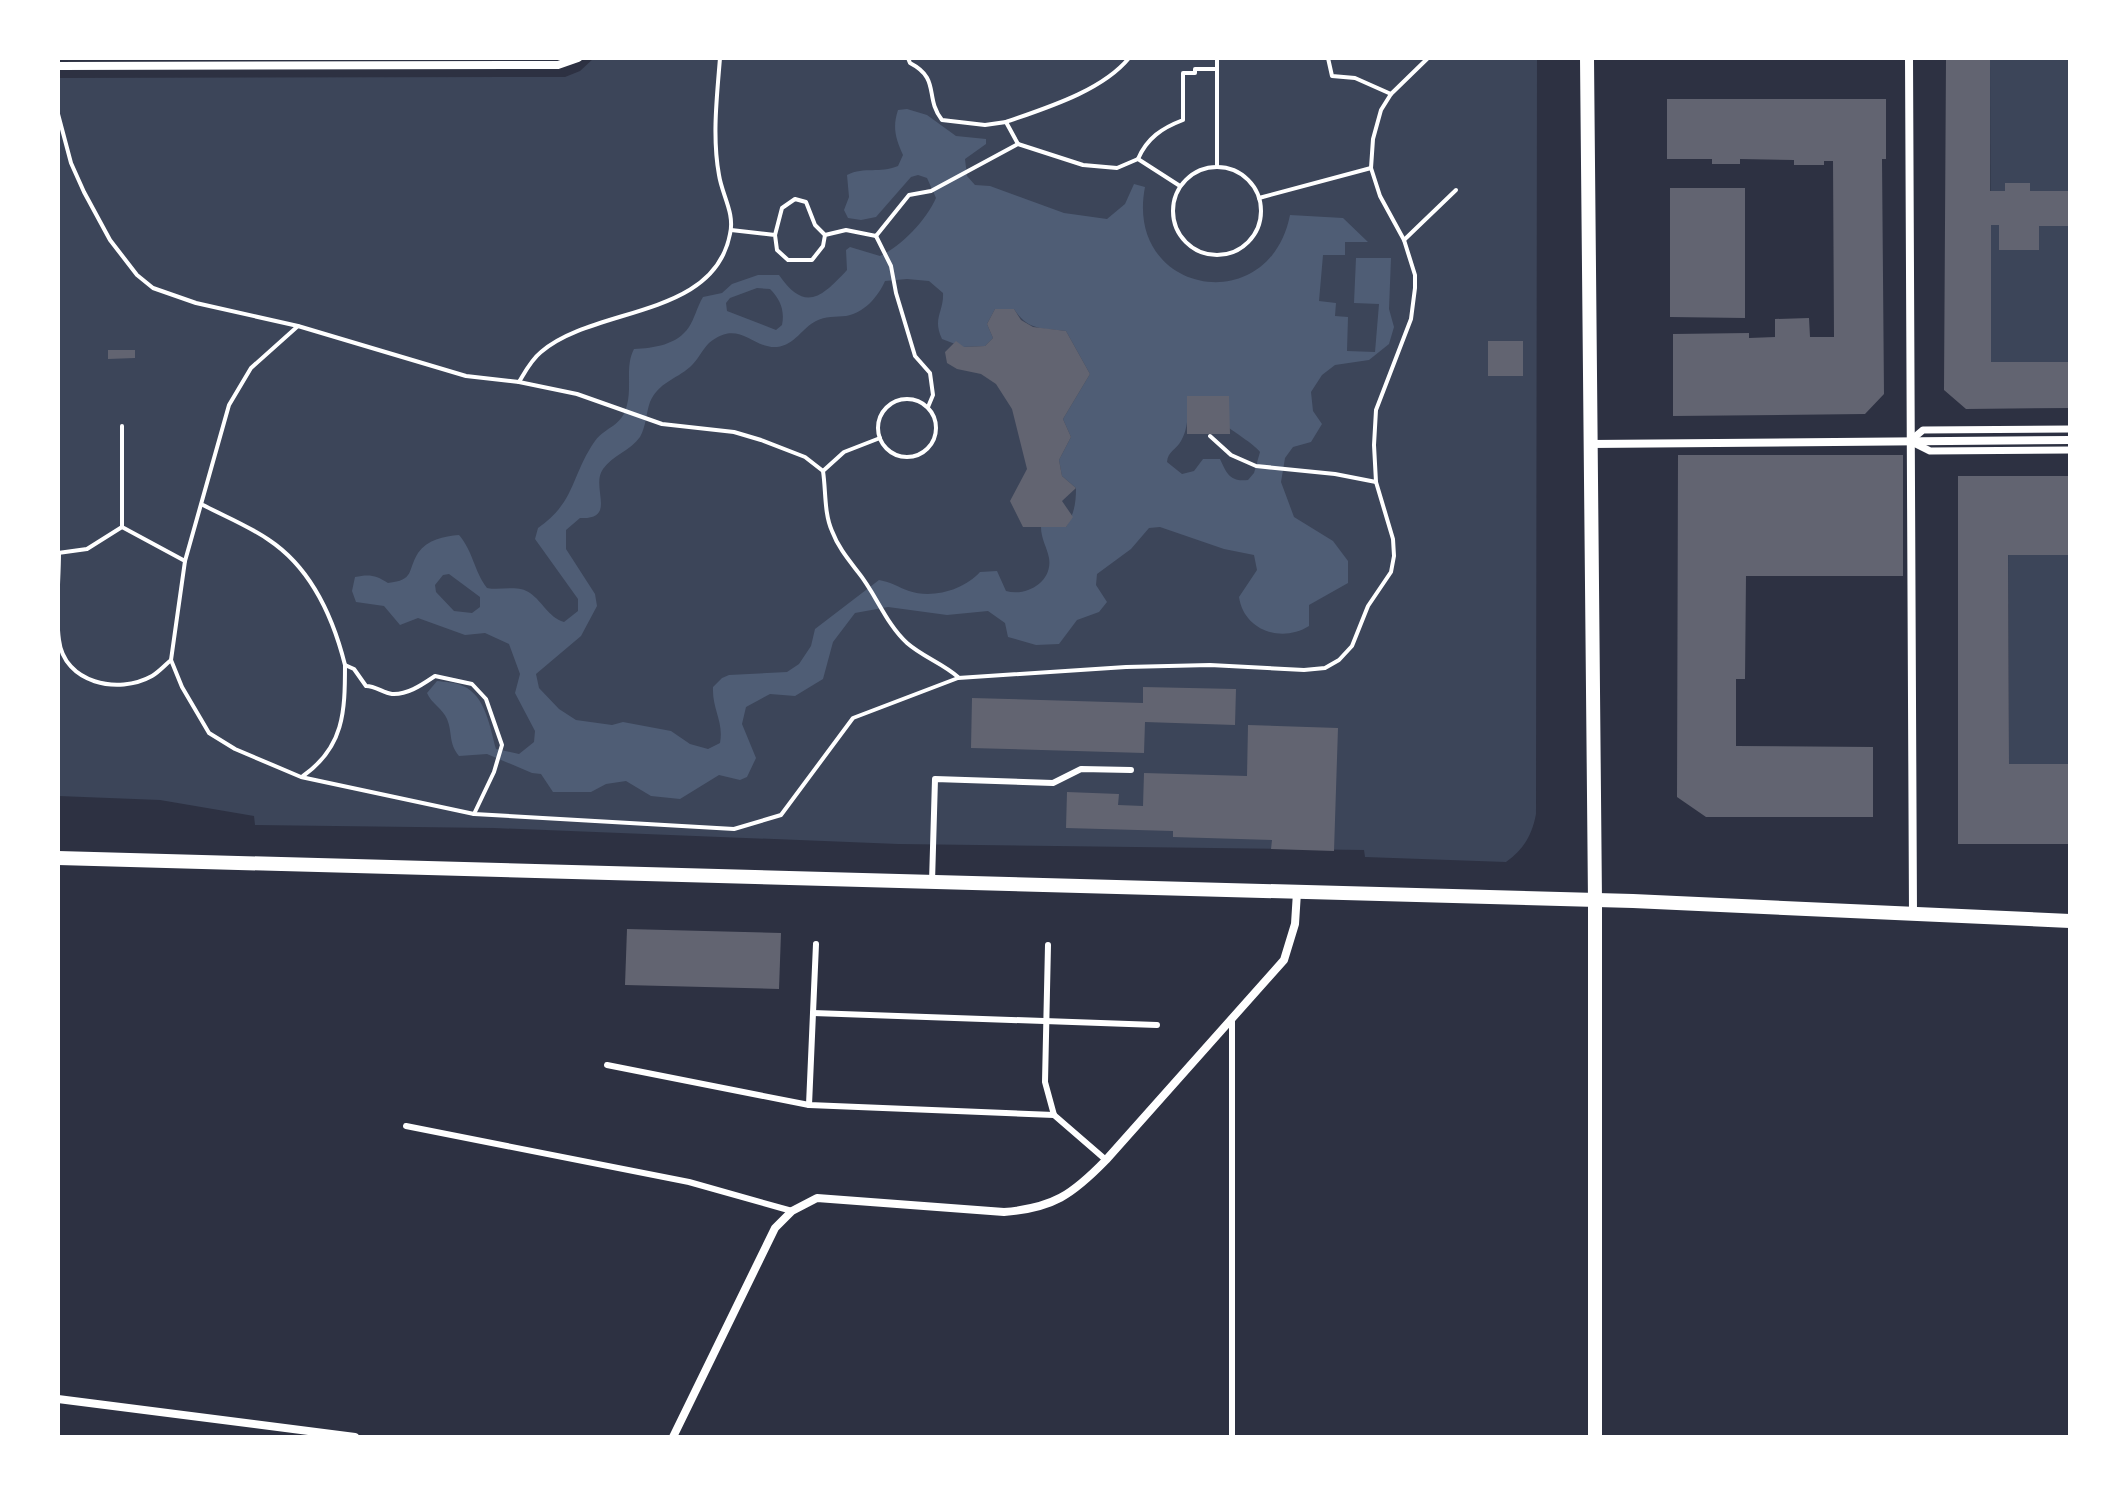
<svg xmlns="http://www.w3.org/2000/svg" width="2128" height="1495" font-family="'Noto Sans',sans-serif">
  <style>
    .green { fill: #3c4559 }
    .water { fill: #4f5d75; fill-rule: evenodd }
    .building { fill: #626471 }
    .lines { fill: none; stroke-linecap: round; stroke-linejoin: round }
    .path { stroke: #fff; stroke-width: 4 }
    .service { stroke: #fff; stroke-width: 6 }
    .pedestrian { stroke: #fff; stroke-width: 7 }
    .minor { stroke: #fff; stroke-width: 8 }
    .tertiary { stroke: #fff; stroke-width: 14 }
  </style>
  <rect width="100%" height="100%" fill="#2d3142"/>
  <g class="green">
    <path d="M 594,58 L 1537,58 L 1536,814 C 1532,835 1524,849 1506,862 L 1365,857 L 1364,850 L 898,844 L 494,828 L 255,825 L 254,816 L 160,800 L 58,796 L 58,78 L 565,77 L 580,71 Z"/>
    <polygon points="1990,58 2070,58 2070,362 1991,362"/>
    <polygon points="2008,528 2070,528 2070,794 2009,794"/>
  </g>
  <path class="water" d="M 907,109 L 927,115 L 956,136 L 986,139 L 986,144 L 965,159 L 967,176 L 975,185 L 990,186 L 1064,213 L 1107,219 L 1125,204 L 1134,184 L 1145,187 C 1124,294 1269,321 1290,215 L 1343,218 L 1368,242 L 1345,242 L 1345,255 L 1323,255 L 1319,301 L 1336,303 L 1335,316 L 1348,317 L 1347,351 L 1375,352 L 1379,304 L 1354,303 L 1356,258 L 1391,258 L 1389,309 L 1394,327 L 1389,344 L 1369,360 L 1335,365 L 1322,375 L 1311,392 L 1313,411 L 1322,424 L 1311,442 L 1293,447 L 1285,458 L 1281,482 L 1294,517 L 1333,541 L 1348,561 L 1348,583 L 1309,605 L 1309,626 C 1282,643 1244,631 1239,597 L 1257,570 L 1254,555 L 1224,549 L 1160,527 L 1149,528 L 1131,549 L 1097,574 L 1096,585 L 1107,602 L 1099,612 L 1077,620 L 1059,644 L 1036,645 L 1008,637 L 1005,623 L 988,611 L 947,615 L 888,607 L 855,613 L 833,642 L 823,679 L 795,696 L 770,694 L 746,707 L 742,724 L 756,758 L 747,777 L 740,780 L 719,775 L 680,799 L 651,796 L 626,781 L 606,784 L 591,792 L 553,792 L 541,774 L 532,773 L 487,754 L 459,756 C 448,742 453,734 447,719 C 443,709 431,703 427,693 L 437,681 C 445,682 456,682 463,686 C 486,696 490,728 496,749 L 519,754 L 534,742 L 535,731 L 515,693 L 520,674 L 509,644 L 485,633 L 465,635 L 418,618 L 400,625 L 384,606 L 356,602 L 352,591 L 355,577 C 369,574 376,575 388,583 C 415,580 407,571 418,553 C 427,540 444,536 459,535 C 473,551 474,571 487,588 C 501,591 518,584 530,593 C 543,602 548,617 564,622 L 578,611 L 578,599 L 535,539 L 538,528 C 576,502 571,475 595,441 C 606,426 622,427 627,405 C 632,386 625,366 634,349 C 654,348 677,345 689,327 C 694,320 697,307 703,297 L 722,293 L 732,284 L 758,275 L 779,275 C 805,313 822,297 847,270 L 846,250 L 850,247 L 880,256 C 902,246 926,220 936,198 L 927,178 L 918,175 L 911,177 L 876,217 L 861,220 L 848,218 L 844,210 L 849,197 L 847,175 C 865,166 879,174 898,166 L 903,155 C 896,139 892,128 898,110 ZM 907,279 L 929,281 L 943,293 C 944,312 932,318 942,339 L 963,347 L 985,346 L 993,338 L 987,324 L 995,309 L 1014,309 C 1028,331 1043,328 1066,331 L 1090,374 L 1063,419 L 1071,437 L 1059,460 L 1062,476 L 1076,488 C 1076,504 1074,514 1066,527 L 1041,527 C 1041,539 1047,547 1049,558 C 1053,582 1026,597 1006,591 L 997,571 L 980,572 C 964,590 932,599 909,591 C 898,587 891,582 879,580 L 815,629 L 811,646 L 799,664 L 787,672 L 729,675 L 722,678 L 713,687 C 712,710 724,721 720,743 L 708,749 L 690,744 L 671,731 L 623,722 L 612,725 L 576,720 L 559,709 L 539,688 L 536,674 L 581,636 L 597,606 L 595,594 L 566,549 L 566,530 L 580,518 C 618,520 590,487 603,469 C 612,456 631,450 640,437 C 646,427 646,413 650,402 C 659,382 675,380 690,367 C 698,360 702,350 709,343 C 739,318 752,349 777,347 C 795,345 802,328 816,321 C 825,316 836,317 846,316 C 864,313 878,297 885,281 ZM 757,288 L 770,289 C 780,299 785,310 782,325 L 776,330 L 727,311 L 726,303 L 730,298 ZM 1187,396 L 1229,396 L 1229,428 C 1236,433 1256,446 1260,452 L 1254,473 L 1248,480 C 1230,482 1227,474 1220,459 L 1203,459 L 1194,471 L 1182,474 L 1167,462 C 1168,451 1176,450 1181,441 C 1189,427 1188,411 1187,396 ZM 449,574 L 480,597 L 480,607 L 472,613 L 454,611 L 436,592 L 435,585 L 443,575 Z"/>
  <g class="building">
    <polygon points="1946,58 1990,58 1990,191 2005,191 2005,183 2030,183 2030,191 2070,191 2070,226 2039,226 2039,250 1999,250 1999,225 1991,225 1991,362 2070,362 2070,408 1966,409 1944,390"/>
    <polygon points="1667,99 1886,99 1886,159 1882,159 1884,394 1865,414 1673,416 1673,334 1749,333 1749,338 1775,337 1775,319 1809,318 1810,337 1834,337 1833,161 1824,161 1824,165 1794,165 1794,160 1740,159 1740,164 1712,164 1712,159 1667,159"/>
    <polygon points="1670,188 1745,188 1745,318 1670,317"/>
    <polygon points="995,309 1014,309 1021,320 1033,327 1066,331 1090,374 1063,419 1071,437 1059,460 1062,476 1076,488 1062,501 1073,517 1066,527 1023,527 1010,501 1027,469 1012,409 996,384 981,374 957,369 947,363 945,352 956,341 964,347 985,346 993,338 987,324"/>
    <rect x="1488" y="341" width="35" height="35"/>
    <polygon points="108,350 135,350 135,358 108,359"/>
    <polygon points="1187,396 1229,396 1230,434 1187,434"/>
    <polygon points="1678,455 1903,455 1903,576 1746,576 1745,679 1736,679 1736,746 1873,747 1873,817 1706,817 1677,797"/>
    <polygon points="1958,476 2070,476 2070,555 2008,555 2009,764 2070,764 2070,844 1958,844"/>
    <polygon points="1143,687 1236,689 1235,725 1145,722 1144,753 971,748 972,698 1143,703"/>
    <polygon points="1248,725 1338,728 1334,851 1271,849 1272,840 1173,837 1173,831 1066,828 1067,792 1119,794 1118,805 1143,806 1144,773 1247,776"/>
    <polygon points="627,929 781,933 779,989 625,985"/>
  </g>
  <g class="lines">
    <g class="path">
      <path d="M 908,58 L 910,63 C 941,79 924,97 942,120 L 985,125 L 1006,122 L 1018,144"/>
      <polyline points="1217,58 1217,167"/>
      <polyline points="1328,58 1332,76 1355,78 1391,94"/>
      <path d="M 58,114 L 71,163 L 84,192 L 110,240 L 137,275 L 153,288 L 196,303 L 298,326 L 466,376 L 519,382 C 525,372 531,360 541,352 C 594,306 714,319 730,234 C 735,213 722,195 719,175 C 712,137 717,96 720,58"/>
      <path d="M 1006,122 C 1046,108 1102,91 1129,58"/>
      <path d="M 1138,159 C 1147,138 1162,128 1183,120 L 1183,73 L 1195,73 L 1195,69 L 1217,69"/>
      <circle cx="1217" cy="211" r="44"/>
      <polyline points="1259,198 1371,168"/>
      <polyline points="731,230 775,235 777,250 788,260 812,260 823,246 825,235 846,230 876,236 909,195 931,191 1018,144 1083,165 1117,168 1138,159 1180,186"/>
      <polyline points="775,235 782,208 795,199 806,202 815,225 824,234"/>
      <polyline points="876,236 891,266 896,293 915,356 930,373 933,395 928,407"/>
      <polyline points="1404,240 1456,190"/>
      <polyline points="298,326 251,368 229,405 185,561 171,660 182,687 209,733 235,749 301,777 474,814 734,829 781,815 853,718 958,678 1126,667 1210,665 1304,670 1325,668 1339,660 1352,646 1368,606 1391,572 1394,556 1393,539 1376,482 1374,445 1376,410 1411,319 1415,288 1415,275 1404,240 1380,196 1371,168 1373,139 1381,110 1391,94 1428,58"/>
      <path d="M 519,382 L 577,394 L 662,424 L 734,432 L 761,440 L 805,457 L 823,471 C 826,491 824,513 832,531 C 838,547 848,559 858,572 C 876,594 886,624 907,643 C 923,657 942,663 958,677"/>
      <circle cx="907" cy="428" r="29"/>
      <polyline points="122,426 122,527"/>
      <polyline points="1210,436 1231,455 1256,466 1335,474 1376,482"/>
      <polyline points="823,471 844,452 880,438"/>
      <path d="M 203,505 C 224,516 249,526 269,540 C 311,568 333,617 345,665 L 354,669 L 366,686 C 376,686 383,693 392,694 C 408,695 423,684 435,676 L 472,684 L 486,699 L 502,745 L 494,772 L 474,814"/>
      <polyline points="122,527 185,561"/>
      <polyline points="58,553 87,549 122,527"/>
      <path d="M 59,553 C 59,581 55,612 59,640 C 64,683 118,695 152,676 C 159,672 165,665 171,660"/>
      <path d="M 303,776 C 344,747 345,712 345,665"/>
    </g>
    <g class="service">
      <polyline points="932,882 935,779 1053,783 1081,769 1131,770"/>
      <polyline points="1048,945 1045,1082 1054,1115 1106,1160"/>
      <polyline points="813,1013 1157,1025"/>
      <polyline points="1232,1021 1232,1437"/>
      <polyline points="607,1065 809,1105 1054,1115"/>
      <polyline points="809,1105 816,944"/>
      <polyline points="406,1126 689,1182 792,1211"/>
    </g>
    <polyline class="pedestrian" points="2070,429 1923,430 1910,441 1930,451 2070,450"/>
    <g class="minor">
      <polyline points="1909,58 1913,914"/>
      <polyline points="58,66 558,65 578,58"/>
      <polyline points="1590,444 2070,440"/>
      <polyline points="58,1399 355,1437"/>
      <path d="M 673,1437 L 775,1228 L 792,1211 L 817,1198 L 1004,1212 C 1053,1208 1072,1195 1106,1160 L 1284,960 L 1295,924 L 1297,892"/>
    </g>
    <g class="tertiary">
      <polyline points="1587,58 1595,901 1595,1437"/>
      <polyline points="58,858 1633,901 2070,921"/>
    </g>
  </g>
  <rect width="2128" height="1495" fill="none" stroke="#ffffff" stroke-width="120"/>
</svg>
